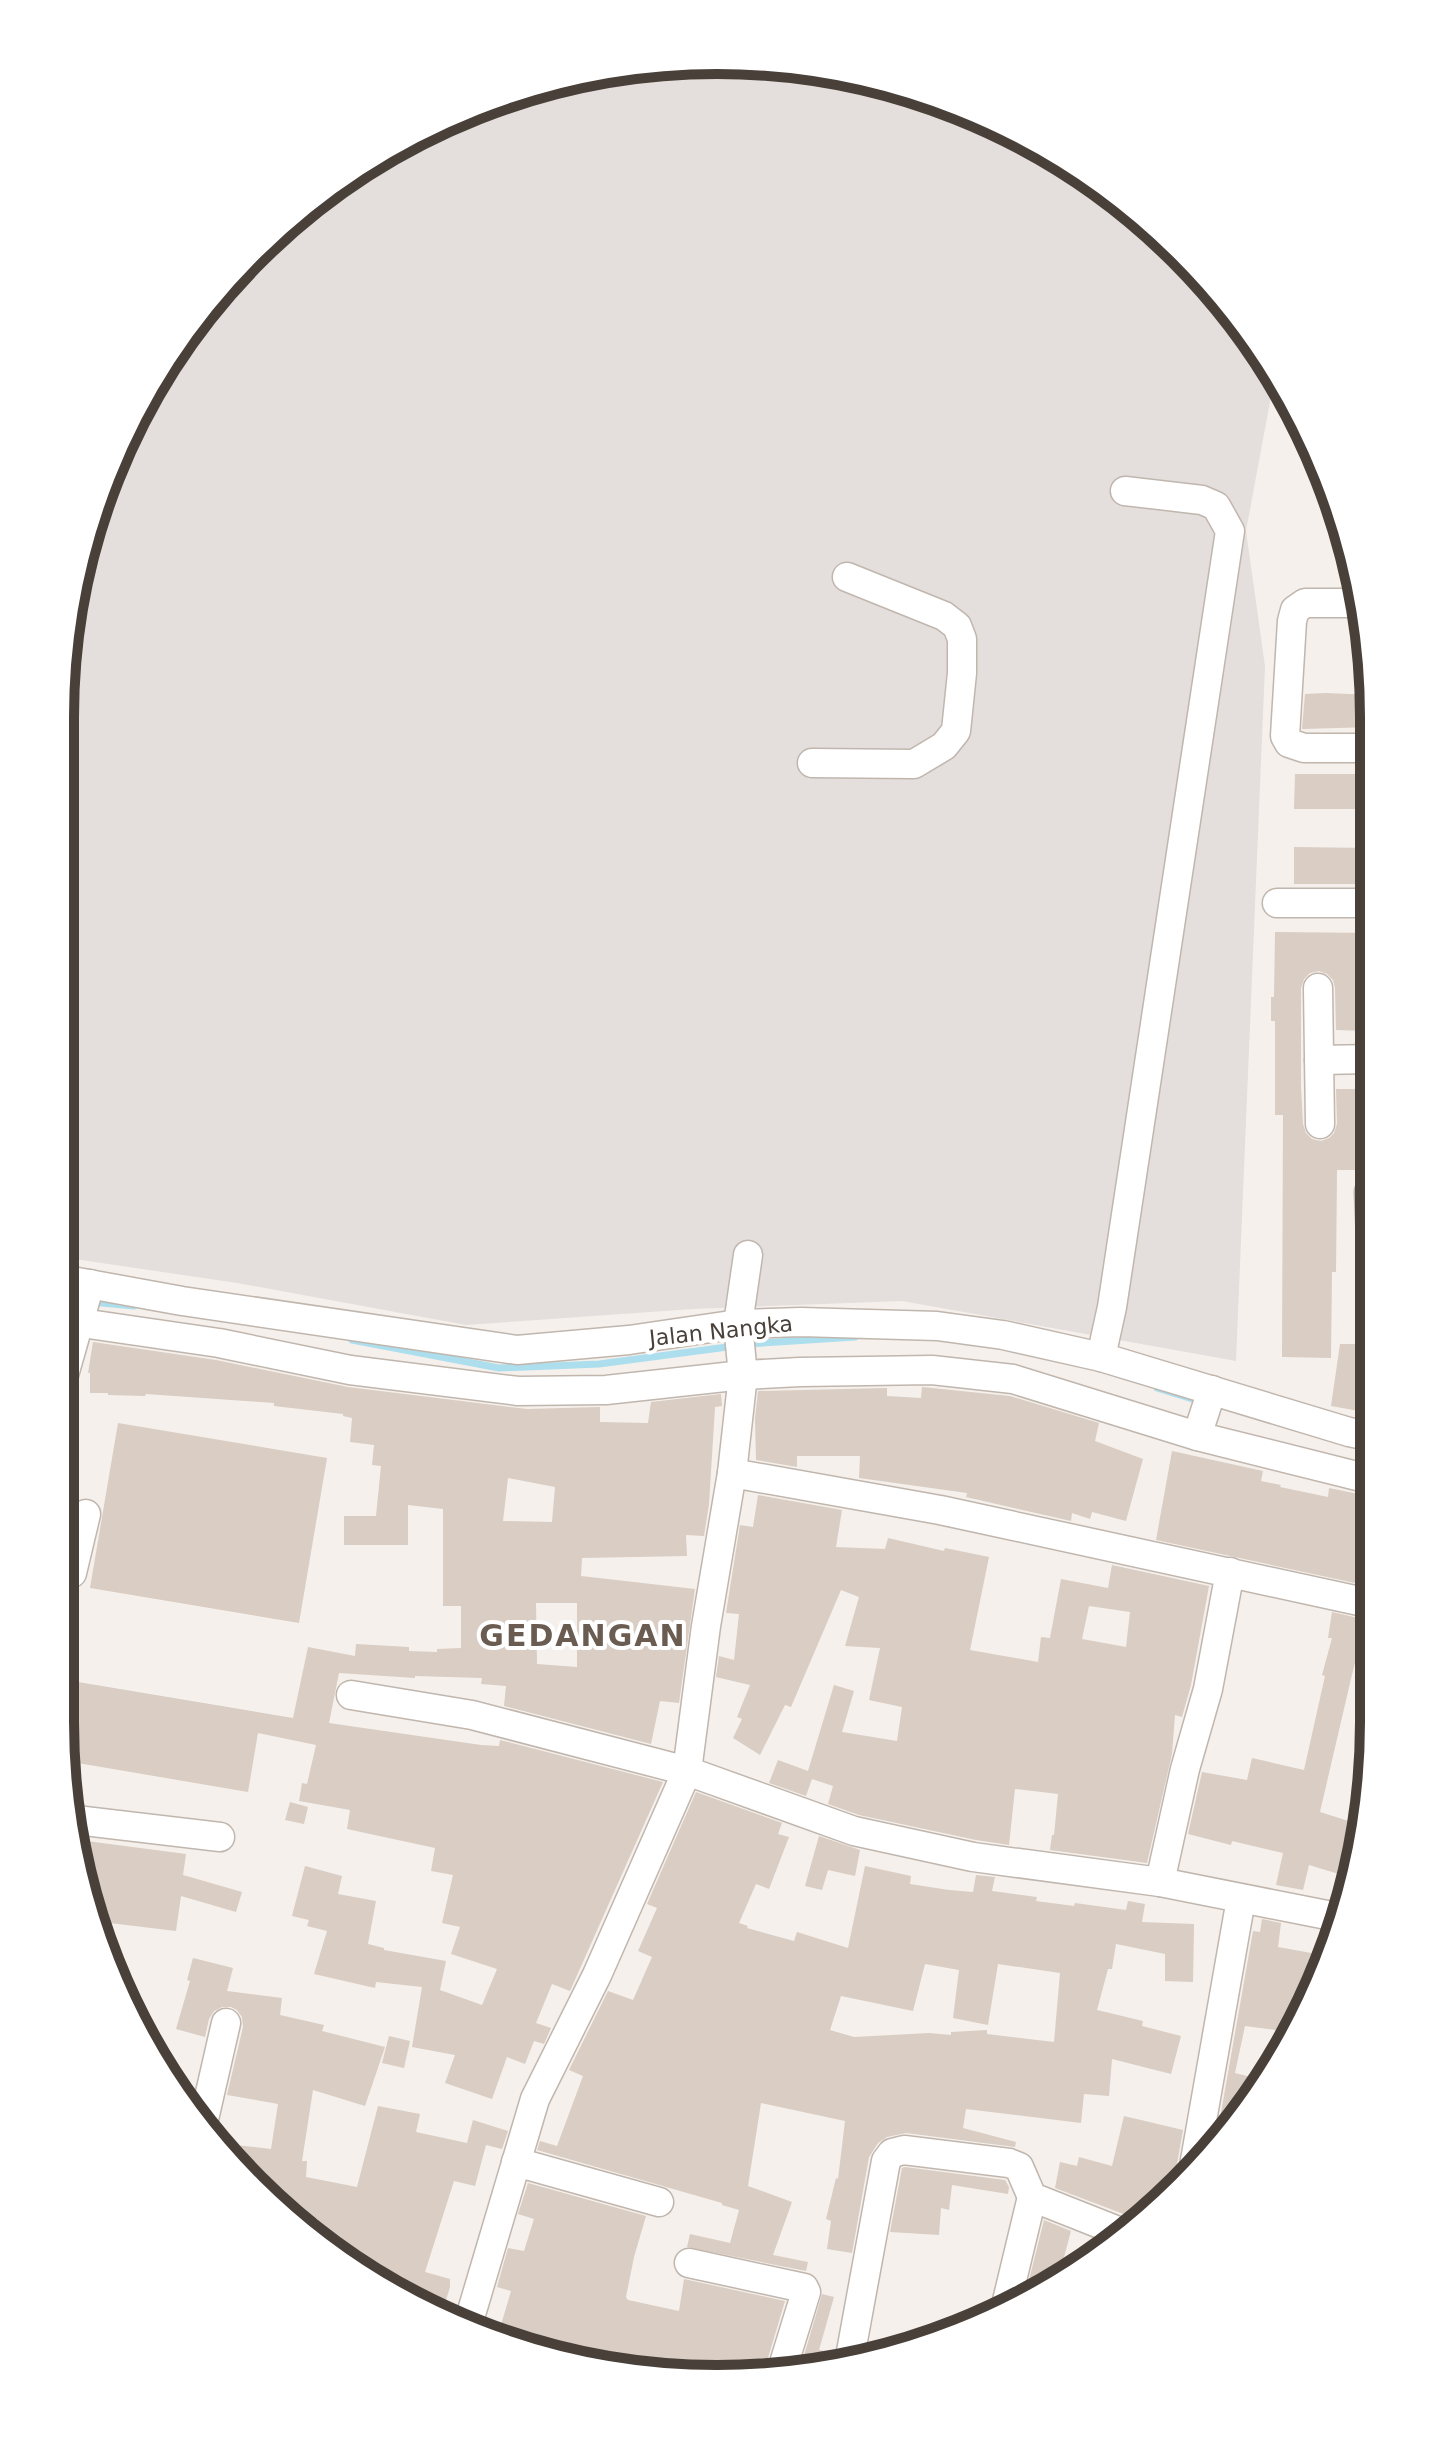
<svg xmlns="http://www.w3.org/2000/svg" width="1434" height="2439" font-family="'DejaVu Sans',sans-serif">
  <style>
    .industrial { fill: #e4dfdc }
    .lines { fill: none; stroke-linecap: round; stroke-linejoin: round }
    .stream { stroke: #acdeed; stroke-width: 7 }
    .building { fill: #d9cdc4; fill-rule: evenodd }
    .minor-casing { stroke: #c0b6ae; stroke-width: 31 }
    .minor { stroke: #fff; stroke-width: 28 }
    .labels { text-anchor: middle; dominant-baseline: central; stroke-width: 8; stroke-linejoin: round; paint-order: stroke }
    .street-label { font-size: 22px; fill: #494039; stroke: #fff }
    .district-label { font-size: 30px; font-weight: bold; letter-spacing: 2px; fill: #6b5c51; stroke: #fff }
    .rim { fill: none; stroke: #494039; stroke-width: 10 }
  </style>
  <rect width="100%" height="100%" fill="#f5f0eb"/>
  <polygon class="industrial" points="717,60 845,73 968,110 1082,170 1182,253 1275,375 1246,531 1265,666 1236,1361 902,1301 693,1309 466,1325 237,1283 61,1257 61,674 95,505 170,352 252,253 352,171 465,110 588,73"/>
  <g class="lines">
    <g class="stream">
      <polyline points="61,1300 78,1301"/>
      <polyline points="91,1302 134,1306"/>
      <polyline points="352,1340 499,1368 599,1364 735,1346"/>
      <polyline points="748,1344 855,1337"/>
      <polyline points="1157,1388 1202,1402"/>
    </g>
  </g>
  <g class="building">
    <polygon points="1326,693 1373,695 1373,727 1302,729 1305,694"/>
    <polygon points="1295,774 1373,774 1373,809 1294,809"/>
    <polygon points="1294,847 1372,848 1372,884 1294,884"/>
    <polygon points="1275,932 1373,933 1372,967 1365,967 1365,1031 1336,1030 1335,988 1333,980 1327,974 1319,971 1310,973 1304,979 1301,988 1301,1087 1303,1124 1306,1133 1312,1139 1321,1141 1329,1138 1334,1133 1337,1124 1336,1089 1368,1089 1368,1115 1365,1115 1365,1170 1337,1170 1336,1272 1332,1272 1331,1358 1282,1357 1283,1115 1275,1115 1275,1021 1271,1021 1271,997 1274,997"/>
    <path d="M 93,1342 L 216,1360 L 348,1387 L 527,1409 L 600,1407 L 600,1422 L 648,1423 L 651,1402 L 721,1394 L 722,1406 L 715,1407 L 709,1504 L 704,1536 L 686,1535 L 687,1556 L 582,1558 L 581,1576 L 695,1589 L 679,1703 L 660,1701 L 651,1744 L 504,1706 L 506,1686 L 481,1684 L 482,1678 L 415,1676 L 415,1678 L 339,1673 L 329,1723 L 481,1745 L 499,1746 L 500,1740 L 663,1782 L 570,1991 L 552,1984 L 536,2023 L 551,2028 L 544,2044 L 534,2041 L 525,2064 L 507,2057 L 492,2099 L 445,2083 L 455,2055 L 412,2047 L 422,1987 L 376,1982 L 375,1988 L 314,1974 L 327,1931 L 307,1926 L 309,1920 L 292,1916 L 305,1866 L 342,1876 L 338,1894 L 376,1901 L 368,1944 L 384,1948 L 384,1950 L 446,1961 L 440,1990 L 482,2005 L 497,1969 L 451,1954 L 460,1927 L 442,1923 L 453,1875 L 431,1871 L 435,1848 L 347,1829 L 350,1810 L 299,1801 L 302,1783 L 307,1784 L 316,1745 L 258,1733 L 248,1792 L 66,1761 L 60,1722 L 60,1679 L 293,1718 L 308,1647 L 355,1656 L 356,1644 L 409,1647 L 409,1651 L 437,1652 L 437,1649 L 461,1648 L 461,1606 L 443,1606 L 443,1509 L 408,1505 L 408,1545 L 344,1545 L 344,1516 L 376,1516 L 381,1466 L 372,1465 L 374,1445 L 350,1442 L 352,1418 L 343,1416 L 343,1414 L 274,1406 L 274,1403 L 146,1394 L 145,1396 L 108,1395 L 108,1393 L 90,1393 L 90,1373 L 88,1373 ZM 508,1478 L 555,1487 L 552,1522 L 503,1521 ZM 536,1603 L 577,1603 L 577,1667 L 537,1664 Z"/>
    <polygon points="1340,1344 1373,1344 1373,1409 1366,1408 1365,1412 1331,1406"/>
    <polygon points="922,1387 1010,1396 1099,1423 1095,1441 1143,1459 1126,1521 1092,1512 1090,1519 1072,1513 1071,1521 966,1497 967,1493 859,1478 860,1456 797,1456 797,1467 756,1460 755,1418 758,1391 887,1388 887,1396 921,1398"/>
    <polygon points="118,1423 327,1458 299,1623 90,1588"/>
    <polygon points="1172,1451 1263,1471 1261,1481 1281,1485 1280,1487 1328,1497 1329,1488 1373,1497 1373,1565 1361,1563 1355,1583 1156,1540"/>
    <path d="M 758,1495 L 842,1510 L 836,1547 L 885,1549 L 888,1538 L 944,1551 L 945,1548 L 989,1557 L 970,1650 L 1038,1662 L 1041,1637 L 1050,1638 L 1061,1579 L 1108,1588 L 1112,1565 L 1209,1586 L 1191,1685 L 1182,1717 L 1175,1715 L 1172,1754 L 1147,1863 L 1050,1850 L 1052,1835 L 1054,1835 L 1058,1794 L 1015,1789 L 1009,1845 L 976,1840 L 859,1815 L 828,1804 L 833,1786 L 812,1779 L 806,1796 L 769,1783 L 778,1760 L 808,1771 L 834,1685 L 854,1691 L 842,1732 L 897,1741 L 902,1707 L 869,1700 L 880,1648 L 845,1646 L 859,1597 L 841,1590 L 791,1707 L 785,1705 L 760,1755 L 733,1738 L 742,1719 L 737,1717 L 750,1685 L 716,1677 L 719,1656 L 734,1660 L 739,1614 L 726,1613 L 740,1525 L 753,1527 ZM 1089,1606 L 1130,1612 L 1126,1647 L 1082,1639 Z"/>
    <polygon points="1332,1612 1367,1620 1363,1643 1360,1642 1350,1683 1320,1812 1358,1824 1342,1875 1309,1865 1303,1890 1276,1885 1283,1853 1232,1841 1231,1845 1188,1834 1202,1772 1247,1780 1252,1758 1304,1770 1325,1676 1322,1675 1332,1638 1328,1638"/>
    <path d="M 696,1792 L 782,1823 L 778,1834 L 789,1837 L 769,1889 L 756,1884 L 739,1923 L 748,1926 L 747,1928 L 794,1941 L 797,1932 L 848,1948 L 865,1866 L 911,1876 L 910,1884 L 949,1890 L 973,1892 L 976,1875 L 995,1877 L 992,1891 L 1037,1897 L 1036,1901 L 1074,1906 L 1075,1903 L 1126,1910 L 1128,1901 L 1145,1904 L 1142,1922 L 1194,1924 L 1193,1982 L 1165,1981 L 1165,1954 L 1116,1944 L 1112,1969 L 1108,1969 L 1097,2010 L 1143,2021 L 1142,2026 L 1181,2036 L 1171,2074 L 1112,2059 L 1109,2096 L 1084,2094 L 1081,2123 L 966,2109 L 963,2128 L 1016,2142 L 1015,2147 L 906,2133 L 887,2137 L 878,2143 L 869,2157 L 852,2253 L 827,2249 L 831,2221 L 826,2219 L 836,2178 L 838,2179 L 845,2121 L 761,2103 L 748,2186 L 792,2202 L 773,2255 L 808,2262 L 806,2271 L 687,2247 L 690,2234 L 730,2243 L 739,2210 L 722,2205 L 722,2203 L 537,2150 L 540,2141 L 557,2146 L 583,2076 L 569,2070 L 608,1991 L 633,2000 L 652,1957 L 638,1951 L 657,1908 L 647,1904 ZM 925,1964 L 959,1970 L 953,2018 L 988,2025 L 998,1964 L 1060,1973 L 1054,2042 L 987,2034 L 987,2030 L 951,2032 L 951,2035 L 929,2033 L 854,2037 L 830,2030 L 841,1996 L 913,2011 Z"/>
    <polygon points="290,1802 308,1807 304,1824 285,1820"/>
    <polygon points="819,1836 860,1850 855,1876 828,1870 822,1890 805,1886"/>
    <polygon points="79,1840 186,1854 183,1875 242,1892 236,1912 181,1896 176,1931 93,1921"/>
    <polygon points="1262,1919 1281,1923 1278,1947 1328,1956 1291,2032 1245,2026 1235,2073 1259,2079 1254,2097 1216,2141 1253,1931 1260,1932"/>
    <polygon points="193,1958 233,1968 227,1991 282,1998 280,2015 324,2025 322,2031 385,2047 365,2106 313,2090 302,2161 307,2161 306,2177 357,2187 378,2106 420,2114 416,2132 467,2143 473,2120 508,2131 502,2149 486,2145 475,2186 454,2181 425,2272 450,2279 450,2287 443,2310 352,2268 315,2234 318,2219 294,2214 218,2143 271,2149 278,2104 227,2095 243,2027 242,2017 237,2010 231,2007 222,2007 214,2011 209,2019 205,2037 176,2029 190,1981 187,1980"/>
    <polygon points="389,2036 410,2041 404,2068 382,2063"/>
    <polygon points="1124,2116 1183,2130 1177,2164 1178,2173 1183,2179 1150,2216 1142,2221 1055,2188 1060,2162 1077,2166 1079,2157 1112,2166"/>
    <polygon points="905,2167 1005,2180 1009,2187 1008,2194 952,2185 949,2210 941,2208 939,2235 890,2232 902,2168"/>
    <polygon points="528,2183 646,2216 634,2257 626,2297 628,2300 679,2311 684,2279 785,2301 765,2368 764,2376 613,2363 575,2356 574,2359 547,2356 498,2335 511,2291 497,2287 508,2248 524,2251 534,2219 518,2214"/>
    <polygon points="1044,2220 1071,2231 1060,2272 1037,2287 1028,2284"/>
    <polygon points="822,2294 834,2297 819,2350 833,2353 834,2360 801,2366"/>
  </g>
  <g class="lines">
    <g class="minor-casing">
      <g id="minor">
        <polyline points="1359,603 1305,603 1295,610 1292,621 1285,736 1289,743 1304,748 1373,748"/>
        <polyline points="812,763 914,764 944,746 956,731 962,673 962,639 957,626 944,616 847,577"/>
        <polyline points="1277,903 1373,903"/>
        <polyline points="1318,988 1320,1124"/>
        <polyline points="1319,1060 1373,1059"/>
        <polyline points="1373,1188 1369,1192 1373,1284"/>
        <polyline points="61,1279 182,1301 517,1350 629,1340 738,1324 801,1322 937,1326 1003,1335 1101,1357 1349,1432 1373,1437"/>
        <polyline points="61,1320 219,1343 350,1370 518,1391 606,1390 743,1375 800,1372 932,1370 1013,1379 1197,1436 1373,1480"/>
        <polyline points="1101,1357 1112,1307 1230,531 1216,506 1202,500 1125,491"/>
        <polyline points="60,1389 90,1284"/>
        <polyline points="1197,1436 1212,1390"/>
        <polyline points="732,1473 940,1510 1373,1604"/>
        <polyline points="60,1577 72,1573 86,1514"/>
        <polyline points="351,1695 472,1715 687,1771 854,1831 973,1857 1160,1882 1342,1918"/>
        <polyline points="76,1820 220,1837"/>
        <polyline points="1160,1882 1185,1769 1208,1689 1230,1572"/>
        <polyline points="202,2128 226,2023"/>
        <polyline points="516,2162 659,2202"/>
        <polyline points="1194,2166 1241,1899"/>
        <polyline points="689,2263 804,2288 806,2292 781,2373"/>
        <polyline points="1006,2305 1032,2197"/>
        <polyline points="469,2321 535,2099 597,1975 687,1771 706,1626 732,1473 743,1375 738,1324 748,1255"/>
        <polyline points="850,2357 886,2161 892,2153 904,2150 1009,2163 1019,2167 1032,2197 1123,2233"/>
      </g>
    </g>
    <use href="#minor" class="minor"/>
  </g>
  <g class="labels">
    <g class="street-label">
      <text transform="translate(721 1331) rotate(-6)">Jalan Nangka</text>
    </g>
    <g class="district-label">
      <text x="583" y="1635">GEDANGAN</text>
    </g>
  </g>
  <path d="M0 0H1434V2439H0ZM717 74H717A643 643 0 0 1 1360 717V1722A643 643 0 0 1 717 2365H717A643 643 0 0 1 74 1722V717A643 643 0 0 1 717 74Z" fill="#fff" fill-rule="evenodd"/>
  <path class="rim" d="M717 74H717A643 643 0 0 1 1360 717V1722A643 643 0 0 1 717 2365H717A643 643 0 0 1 74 1722V717A643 643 0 0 1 717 74Z"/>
</svg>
